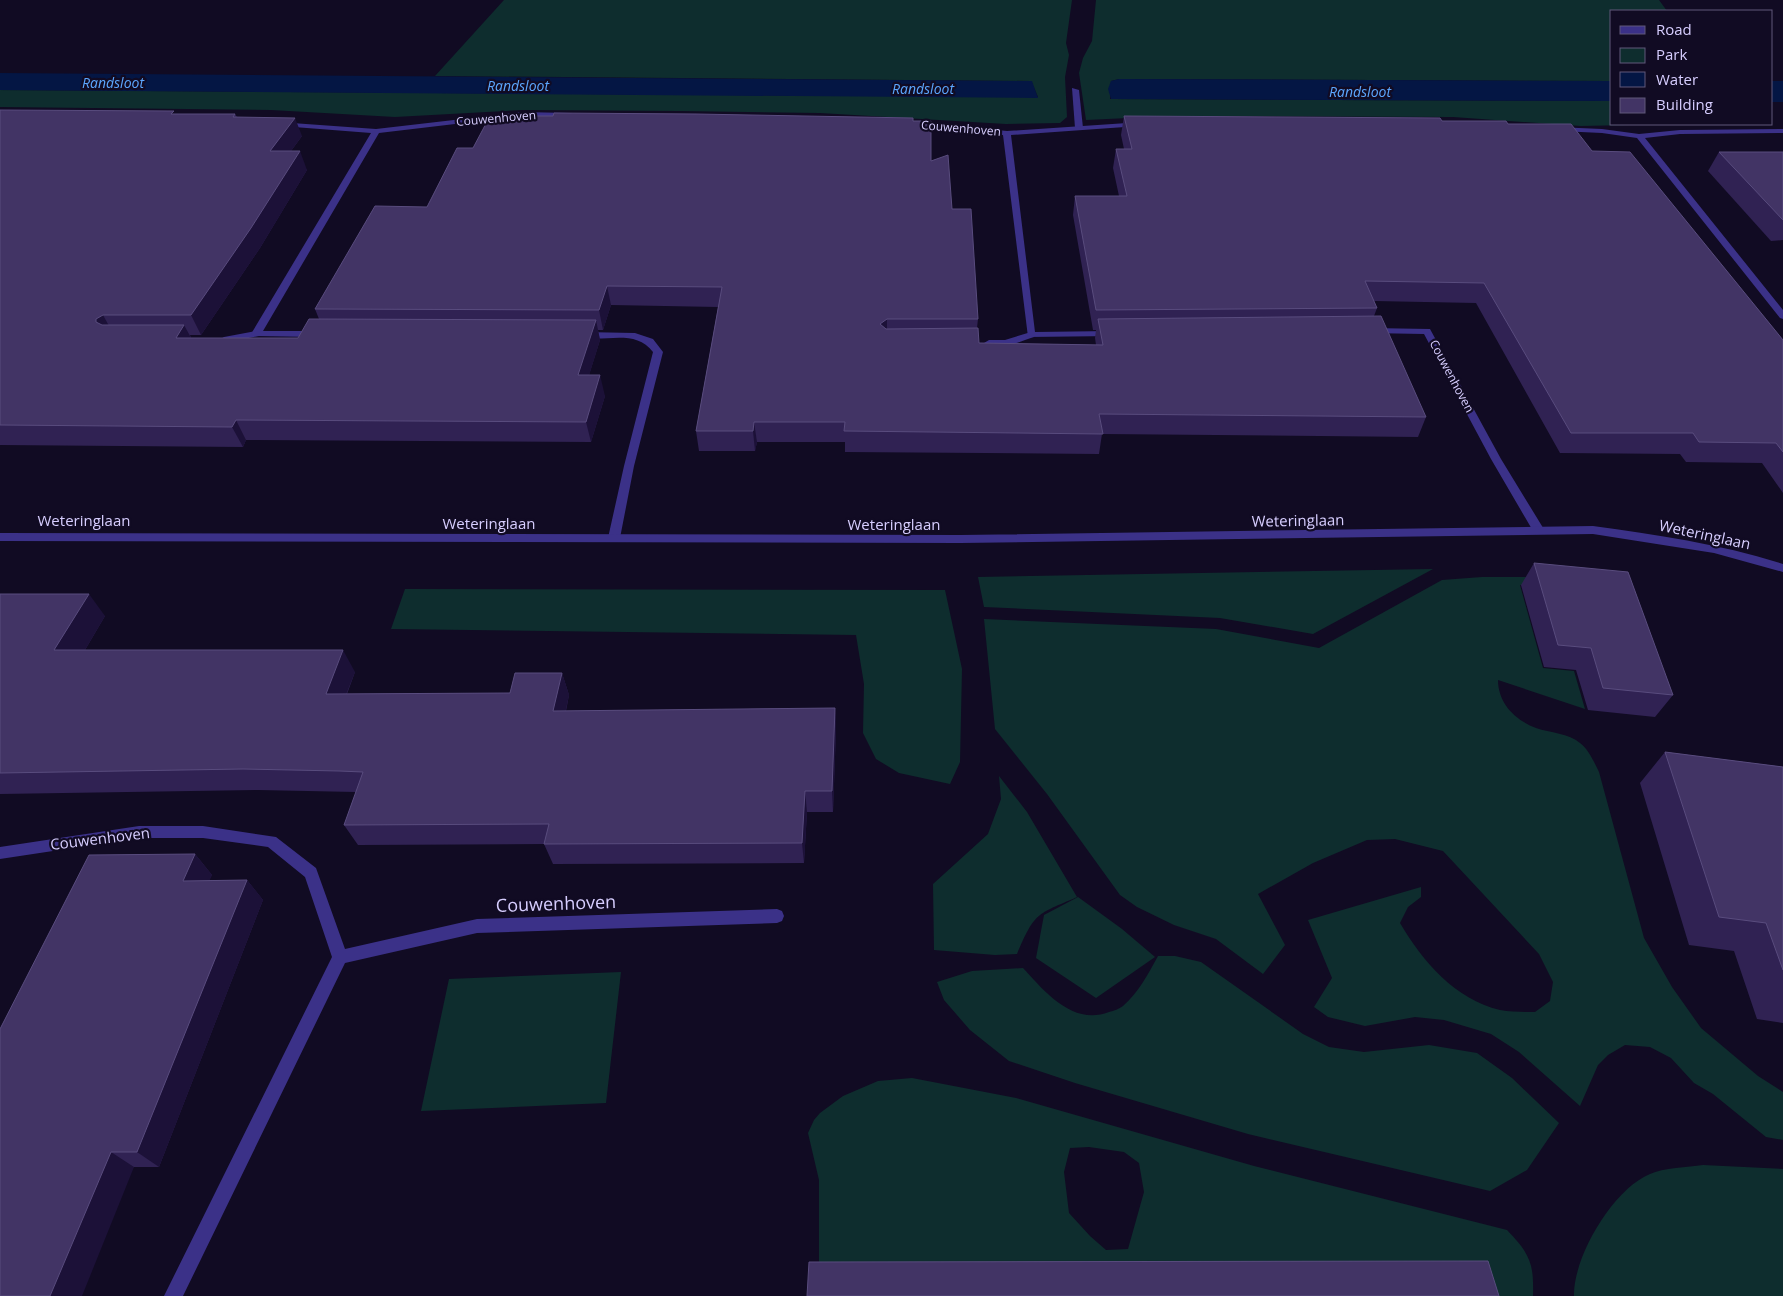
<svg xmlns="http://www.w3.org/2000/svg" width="1783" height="1296" font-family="'Open Sans',sans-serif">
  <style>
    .green { fill: #0e2d2e; fill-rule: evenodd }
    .water { fill: #041644 }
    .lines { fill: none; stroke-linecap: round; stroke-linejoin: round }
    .service { fill: #3b3188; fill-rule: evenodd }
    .minor { fill: #3b3188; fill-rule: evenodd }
    .tertiary { fill: #3b3188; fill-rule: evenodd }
    .wall { fill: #302253 }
    .shaded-wall { fill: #1c1138 }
    .building { fill: #423465; stroke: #594c7e }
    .labels { text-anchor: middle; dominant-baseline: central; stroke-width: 4.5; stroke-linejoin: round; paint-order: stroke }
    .far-street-label { font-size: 12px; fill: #d7ceff; stroke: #110b23 }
    .far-water-label { font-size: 14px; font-style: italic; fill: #5ca7ff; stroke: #110b23 }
    .street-label { font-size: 15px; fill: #d7ceff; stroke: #110b23 }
    .near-street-label { font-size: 18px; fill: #d7ceff; stroke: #110b23 }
  </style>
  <rect width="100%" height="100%" fill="#110b23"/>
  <g class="green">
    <polygon points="504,0 1072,0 1066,43 1069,55 1065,77 1067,117 1060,123 1006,124 820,113 680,111 522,110 395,117 271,110 0,107 0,90 1038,97 1031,81 435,76"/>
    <polygon points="1096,0 1659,0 1667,11 1612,11 1612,81 1119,79 1111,81 1110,99 1612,101 1612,124 1680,124 1581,126 1453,117 1171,116 1086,120 1079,73 1083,58 1092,41"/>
    <polygon points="1433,569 1313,634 1220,618 984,607 978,577"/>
    <path d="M 1482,577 L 1568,577 L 1613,594 L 1520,585 L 1543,668 L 1574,671 L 1585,709 L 1498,680 C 1498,703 1515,720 1536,728 C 1550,733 1569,733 1580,743 C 1589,750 1594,762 1599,772 L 1644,938 L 1672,987 L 1701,1028 L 1758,1076 L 1783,1092 L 1783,1140 L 1766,1137 L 1713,1094 L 1694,1083 L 1671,1058 L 1650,1047 L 1625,1045 L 1608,1055 L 1598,1065 L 1580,1106 L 1519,1052 L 1491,1034 L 1444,1020 L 1415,1017 L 1365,1026 L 1328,1017 L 1314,1007 L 1332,978 L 1308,920 L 1421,887 L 1421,897 L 1408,907 L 1400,923 C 1423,962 1455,999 1500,1010 C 1511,1012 1524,1012 1535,1012 L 1550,1001 L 1553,982 L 1539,954 L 1443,851 L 1395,839 L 1367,840 L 1313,863 L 1258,894 L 1285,945 L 1263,974 L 1216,939 L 1174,925 L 1137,907 L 1120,895 L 1047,794 L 995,729 L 984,619 L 1216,629 L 1319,648 L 1442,580 Z"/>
    <polygon points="405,589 945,590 962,669 960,762 950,784 899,773 876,759 863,733 864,684 856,635 391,629"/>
    <path d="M 999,776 L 1027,812 L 1077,897 C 1036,915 1035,912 1017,954 L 995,955 L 934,950 L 933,884 L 988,834 L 1001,799 Z"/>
    <polygon points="1078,897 1122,929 1155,957 1096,998 1036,958 1044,915"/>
    <path d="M 1158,956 L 1175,956 L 1201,962 L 1303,1034 L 1329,1047 L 1364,1052 L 1429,1045 L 1477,1053 L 1512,1078 L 1559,1123 L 1527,1170 L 1490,1191 L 1248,1134 L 1075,1083 L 1009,1061 L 970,1030 L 944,1000 L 937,982 L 972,971 L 1023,968 C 1045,992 1073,1026 1109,1012 C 1114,1011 1119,1009 1123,1006 C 1139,992 1148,974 1158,956 Z"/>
    <polygon points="621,972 606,1103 421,1111 449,979"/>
    <path d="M 912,1078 L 1016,1098 L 1254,1166 L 1507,1230 C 1530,1254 1534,1263 1533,1296 L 1451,1296 L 819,1279 L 819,1180 L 808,1133 L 814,1120 L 820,1113 L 843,1096 L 878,1081 ZM 1089,1147 L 1124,1152 L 1139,1163 L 1144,1192 L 1128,1249 L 1106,1250 L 1090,1236 L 1069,1213 L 1064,1172 L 1070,1148 Z"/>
    <path d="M 1703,1165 L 1783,1169 L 1783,1296 L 1574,1296 C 1573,1257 1613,1189 1650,1174 C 1663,1168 1688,1167 1703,1165 Z"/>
  </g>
  <g class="water">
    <polygon points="0,73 1032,81 1038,98 0,90"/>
    <polygon points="1119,79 1612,81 1612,101 1111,99 1108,89 1111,81"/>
    <rect x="1772" y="81" width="11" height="21"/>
  </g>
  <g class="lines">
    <g class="service">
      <polygon points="1072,88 1079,90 1083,128 1079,130 1075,128"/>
      <polygon points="256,331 259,332 259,336 224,343 219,340 224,337"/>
      <path d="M 1031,332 L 1034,333 L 1034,337 C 1021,341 996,353 984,343 L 989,340 L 1005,340 Z"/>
    </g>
    <g class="minor">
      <polygon points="522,112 570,113 574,115 570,117 522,116 379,133 263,331 315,331 320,334 315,337 253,336 251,334 371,133 281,126 277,124 278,122 376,129"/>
      <polygon points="912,122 1007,131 1142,122 1143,124 1139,126 1011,135 1035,332 1111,331 1116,334 1114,336 1028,337 1003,135 915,126 912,126"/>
      <polygon points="1556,127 1602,129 1639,134 1680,130 1783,129 1783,133 1680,134 1645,138 1783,310 1783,319 1780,318 1637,138 1602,133 1559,131 1555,129"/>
      <polygon points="1371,328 1430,329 1501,459 1545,531 1543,534 1535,534 1533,531 1491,459 1424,334 1368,333 1366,331"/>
      <path d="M 583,332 L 635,333 L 653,339 L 663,352 L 634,466 L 620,538 L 614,542 L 608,538 L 624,466 L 653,352 C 635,328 605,343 580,337 L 578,335 Z"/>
      <polygon points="139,826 203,826 276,837 316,868 345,949 477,919 777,909 782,911 784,916 782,921 777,923 477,933 345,963 183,1296 164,1296 332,957 305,877 268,847 203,838 139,838 0,859 0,847"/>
    </g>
    <path class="tertiary" d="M 1593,526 C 1657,535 1721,544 1783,564 L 1783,572 L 1714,553 L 1593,534 L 960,543 L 0,541 L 0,533 L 960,535 Z"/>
  </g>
  <g class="wall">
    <polygon points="0,110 176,114 235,114 237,117 302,136 291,151 307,170 260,248 201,335 190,335 191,338 298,338 319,319 315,309 427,207 473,148 913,121 952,209 978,319 977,328 979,343 1096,345 1095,338 1096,330 1093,330 1073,215 1075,196 1119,196 1113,168 1116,149 1124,149 1121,135 1124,116 1442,121 1508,124 1592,151 1783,340 1783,493 1762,463 1686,462 1680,454 1560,453 1476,303 1374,301 1377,308 1374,316 1426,417 1418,437 1102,434 1099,454 845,452 845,442 757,442 755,451 699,451 696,431 718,307 611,305 603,330 598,330 600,340 589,375 605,396 591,442 246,440 243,447 0,445"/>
    <polygon points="1719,152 1783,152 1783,240 1771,241 1708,171"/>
    <polygon points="1534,563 1673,695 1655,717 1588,710 1576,670 1544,667 1521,585"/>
    <polygon points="0,594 105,616 85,650 355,672 347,694 510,693 562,673 569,695 566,711 835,708 836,730 833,812 807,812 804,863 553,864 544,844 358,845 344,825 356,792 258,790 0,794"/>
    <polygon points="1665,752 1783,767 1783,1023 1757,1019 1734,951 1689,945 1640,783"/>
    <polygon points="195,854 212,875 209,880 247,880 263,900 159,1167 134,1167 0,1296"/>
  </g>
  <g class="shaded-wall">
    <polygon points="295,118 302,136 277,170 270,151"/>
    <polygon points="300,151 307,170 260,248 201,335 191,315"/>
    <polygon points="607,286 611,305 603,330 599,310"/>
    <polygon points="103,315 114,335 96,322 96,319"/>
    <polygon points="887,319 887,339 880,324"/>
    <polygon points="596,320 600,340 583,395 578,375"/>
    <polygon points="184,325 195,345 176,338"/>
    <polygon points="600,375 605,396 591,442 586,422"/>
    <polygon points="236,420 246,440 243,447 232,427"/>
    <polygon points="754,422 757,442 755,451 753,431"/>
    <polygon points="89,594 105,616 72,672 54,650"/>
    <polygon points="343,650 355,672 338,715 326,694"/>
    <polygon points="562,673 569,695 561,733 553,711"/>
    <polygon points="835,708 836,730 833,812 832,791"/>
    <polygon points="805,791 807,812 804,863 802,843"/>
    <polygon points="195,854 212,875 201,900 183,881"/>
    <polygon points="247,880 263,900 159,1167 137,1152"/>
    <polygon points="111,1152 134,1167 82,1296 50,1296"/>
  </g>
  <g class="building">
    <polygon points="0,110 174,111 171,114 235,114 233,117 295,118 270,151 300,151 251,228 191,315 103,315 96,319 96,322 102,325 184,325 176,338 298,338 309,319 596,320 578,375 600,375 586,422 236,420 232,427 0,425"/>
    <polygon points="554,113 696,114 913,118 913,121 931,121 931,161 948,155 952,209 971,209 978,319 887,319 880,324 886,329 978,328 979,343 1103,345 1098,319 1381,316 1426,417 1099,414 1103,434 844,431 845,422 754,422 753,431 696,431 722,287 607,286 599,310 315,309 375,206 427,207 457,148 473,148 490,116 553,116"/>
    <polygon points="1124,116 1440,118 1442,121 1506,121 1508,124 1571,124 1592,151 1630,152 1783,340 1783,452 1776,443 1699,442 1693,433 1571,433 1484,283 1365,281 1377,308 1096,310 1075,196 1127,196 1116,149 1132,149"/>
    <polygon points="1719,152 1783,152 1783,220"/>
    <polygon points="1534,563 1628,572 1673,695 1603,688 1591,648 1558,645"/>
    <polygon points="0,594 89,594 54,650 343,650 326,694 510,693 515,673 562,673 553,711 835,708 832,791 805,791 802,843 544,844 549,824 344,825 363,772 339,771 243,769 0,773"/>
    <polygon points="1665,752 1783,767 1783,970 1766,923 1719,917"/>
    <polygon points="195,854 183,881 247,880 137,1152 111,1152 50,1296 0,1296 0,1029 89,855"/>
    <polygon points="1488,1261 1499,1296 807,1296 809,1262"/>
  </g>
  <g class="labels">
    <g class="far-street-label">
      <text transform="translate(496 118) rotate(-5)">Couwenhoven</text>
      <text transform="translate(961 128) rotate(5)">Couwenhoven</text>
      <text transform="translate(1452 376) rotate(62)">Couwenhoven</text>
    </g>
    <g class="far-water-label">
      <text x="113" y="82">Randsloot</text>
      <text x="518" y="85">Randsloot</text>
      <text x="923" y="88">Randsloot</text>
      <text x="1360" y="91">Randsloot</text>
    </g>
    <g class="street-label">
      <text x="84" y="520">Weteringlaan</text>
      <text transform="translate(1298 520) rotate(-1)">Weteringlaan</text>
      <text x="489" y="523">Weteringlaan</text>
      <text x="894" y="524">Weteringlaan</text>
      <text transform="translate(1705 534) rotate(12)">Weteringlaan</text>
      <text transform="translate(100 838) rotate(-7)">Couwenhoven</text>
    </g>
    <g class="near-street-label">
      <text transform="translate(556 903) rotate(-2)">Couwenhoven</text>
    </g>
  </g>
  <rect x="1610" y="10" width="162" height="115" fill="#110b23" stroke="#60597b"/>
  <rect x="1620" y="26" width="25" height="8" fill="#3b3188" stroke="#60597b"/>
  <text x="1656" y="35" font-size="15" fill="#d7ceff">Road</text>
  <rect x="1620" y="48" width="25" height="15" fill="#0e2d2e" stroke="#60597b"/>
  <text x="1656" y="60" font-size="15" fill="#d7ceff">Park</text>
  <rect x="1620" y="72" width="25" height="15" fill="#041644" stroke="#60597b"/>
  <text x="1656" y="85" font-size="15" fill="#d7ceff">Water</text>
  <rect x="1620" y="98" width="25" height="15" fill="#423465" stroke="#60597b"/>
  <text x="1656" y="110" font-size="15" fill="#d7ceff">Building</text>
</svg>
